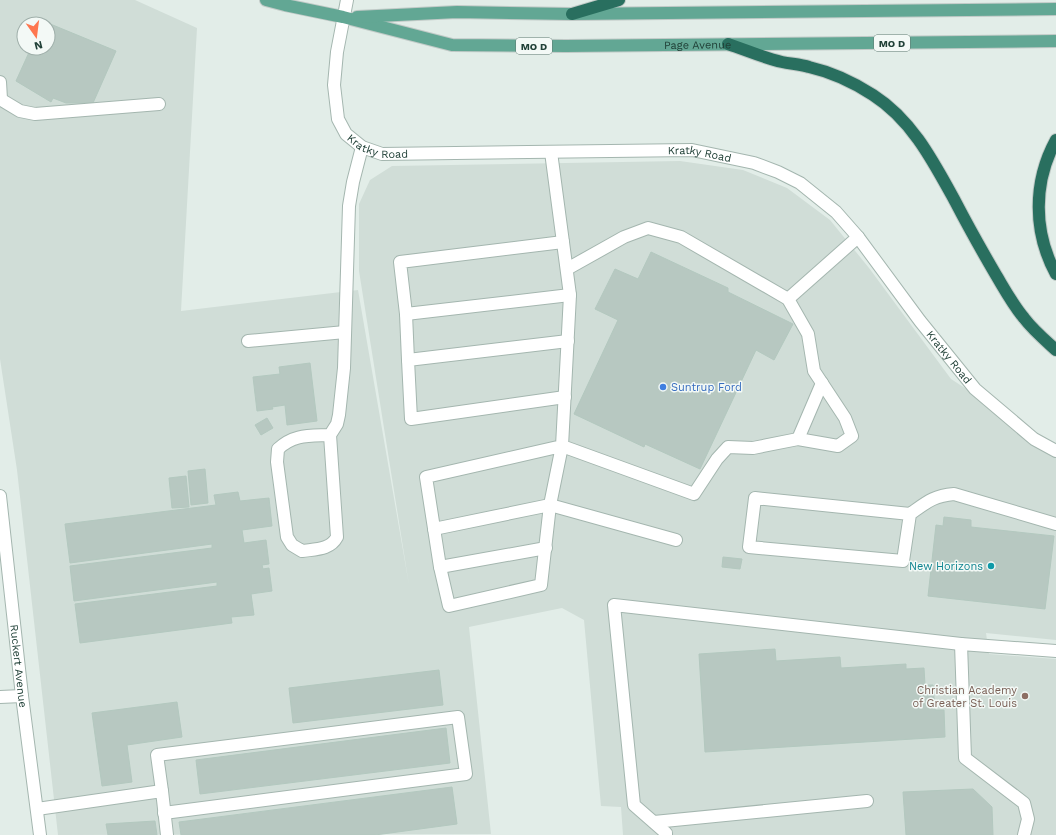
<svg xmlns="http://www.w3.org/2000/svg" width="1056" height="835" font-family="'Work Sans',sans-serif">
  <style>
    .built { fill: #d0ddd7; fill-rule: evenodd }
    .building { fill: #b7c8c1; stroke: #b3c8bf }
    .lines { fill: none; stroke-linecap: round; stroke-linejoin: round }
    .minor-casing { stroke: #a4b6af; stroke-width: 14 }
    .major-casing { stroke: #c1cac7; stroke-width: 14 }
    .highway-casing { stroke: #c1cac7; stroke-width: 14 }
    .minor { stroke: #fff; stroke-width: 12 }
    .major { stroke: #62a794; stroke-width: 12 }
    .highway { stroke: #296f5f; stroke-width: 12 }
    .shop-dot { fill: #3f7fe0; stroke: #f3f9f6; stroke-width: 1.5 }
    .culture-dot { fill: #0f9aa8; stroke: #f3f9f6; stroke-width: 1.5 }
    .education-dot { fill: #8d6e63; stroke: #f3f9f6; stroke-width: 1.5 }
    .labels { text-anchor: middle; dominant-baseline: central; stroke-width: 3; stroke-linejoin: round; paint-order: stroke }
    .shield { fill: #f3f9f6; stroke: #5f7870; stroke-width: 1 }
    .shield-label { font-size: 10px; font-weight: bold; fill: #204037 }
    .street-label { font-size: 11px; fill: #204037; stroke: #f3f9f6 }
    .shop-label { font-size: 11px; fill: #366cbe; stroke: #f3f9f6; text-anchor: start }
    .culture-label { font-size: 11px; fill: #0d838f; stroke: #f3f9f6; text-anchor: end }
    .education-label { font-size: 11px; fill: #785e54; stroke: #f3f9f6; text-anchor: end }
  </style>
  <rect width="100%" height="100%" fill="#e2ede8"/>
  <path class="built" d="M 0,0 L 135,0 L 197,28 L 181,311 L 358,290 L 409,585 L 359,271 L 359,204 L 370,180 L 392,166 L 680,161 L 743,170 L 787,188 L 830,220 L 869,268 L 951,379 L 1056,447 L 1056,640 L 986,633 L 989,654 L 1056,659 L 1056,835 L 623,835 L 621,807 L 601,806 L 584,620 L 562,608 L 469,627 L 491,834 L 58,835 L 17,470 L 0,359 ZM 24,24 L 48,24 L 48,48 L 24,48 Z"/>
  <g class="building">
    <polygon points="43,21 116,51 93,103 66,103 53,98 51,102 16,81 31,48 48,48 48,24 41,24"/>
    <polygon points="651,252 728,288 728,292 793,324 774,360 756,350 700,469 645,444 644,447 574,414 618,320 595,309 615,269 638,279"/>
    <polygon points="310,363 317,421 287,425 285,405 272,407 273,409 257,411 253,377 280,374 279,367"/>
    <polygon points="267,418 273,428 261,435 255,425"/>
    <polygon points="205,469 208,503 191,505 188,471"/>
    <polygon points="186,476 189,507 172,508 169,478"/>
    <polygon points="238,492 240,501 269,498 272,526 242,530 244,543 266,540 269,564 262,565 263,569 269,568 272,591 251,594 254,615 231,617 232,623 80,643 75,604 217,586 217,582 74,601 70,566 212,548 212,544 70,563 65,524 216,505 214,495"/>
    <polygon points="944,517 971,520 971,527 1054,536 1045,609 928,596 936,525 943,526"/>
    <polygon points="723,557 742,559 740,569 722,567"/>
    <polygon points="775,649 776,661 840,657 841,668 906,664 906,669 924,668 925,685 933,685 935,710 944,710 945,737 705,752 699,654"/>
    <polygon points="439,670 443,705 293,723 289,688"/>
    <polygon points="177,702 182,737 127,745 132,782 102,786 92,713"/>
    <polygon points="446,728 450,763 200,794 196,760"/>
    <polygon points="452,787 457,824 375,835 181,835 179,822"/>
    <polygon points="973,789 992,807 993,835 906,835 903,792"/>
    <polygon points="155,821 157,835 108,835 106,824"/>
  </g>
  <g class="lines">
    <g class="minor-casing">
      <g id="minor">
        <path id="s1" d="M 347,0 L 337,52 L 334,85 L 338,119 L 346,134 L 362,147 L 382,154 L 692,150 L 754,163 L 778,172 L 800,183 L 836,212 L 858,237 L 920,321 L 975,389 L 1034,439 L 1056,451"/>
        <polyline points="0,82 1,99"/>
        <polyline points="0,99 20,111 35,114 159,104"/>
        <polyline points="551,152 570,295 562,446 550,505 541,585 449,606 440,567 426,477 562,446 694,494 717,459 728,447 753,448 798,439 838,446 852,436 845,418 814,371 808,334 788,299 681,237 648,228 624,237 567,269"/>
        <polyline points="563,242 400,262 406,314 570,295"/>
        <polyline points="788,299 858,237"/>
        <polyline points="406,314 408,360"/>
        <polyline points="248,341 345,332"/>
        <polyline points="565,397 411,419 408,360 568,341"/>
        <path d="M 330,435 C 309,436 294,434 278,449 L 277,462 L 287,537 L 292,545 L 302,551 C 316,549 330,550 337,537 L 330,435 L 337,424 L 339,415 L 344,368 L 349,206 L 353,182 L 362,147"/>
        <polyline points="798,439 822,383"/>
        <path id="s2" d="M 0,496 L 22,696 L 40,835"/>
        <path d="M 910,514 L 903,561 L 749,547 L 755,498 L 910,514 C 927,502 933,496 954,494 L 1056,524"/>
        <polyline points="434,529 550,505 676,540"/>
        <polyline points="440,567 546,548"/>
        <polyline points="0,697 22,696"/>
        <polyline points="162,791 157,755 458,717 466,774 164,813"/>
        <polyline points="37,809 162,791 167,835"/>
        <polyline points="654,822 867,801"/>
        <polyline points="666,835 666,833 634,805 614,605 961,644"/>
        <polyline points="1024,835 1028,819 1024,803 965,758 961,644 1056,651"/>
      </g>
    </g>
    <g class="major-casing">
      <g id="major">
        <path id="s3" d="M 266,0 L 285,5 L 343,17 L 452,45 L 566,46 L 1056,41"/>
        <polyline points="357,17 457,12 572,14 1056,9"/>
      </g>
    </g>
    <g class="highway-casing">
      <g id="highway">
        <polyline points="572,14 619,0"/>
        <path d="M 728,44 C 746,50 764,58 782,62 C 791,64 800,64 809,67 C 831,72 853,82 873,95 C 912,120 933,161 955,201 C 968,226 982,251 996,275 C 1005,290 1013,305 1024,318 C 1033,330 1045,340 1056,350"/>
        <path d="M 1056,140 C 1033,182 1033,232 1056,274"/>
      </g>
    </g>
    <use href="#minor" class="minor"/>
    <use href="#major" class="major"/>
    <use href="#highway" class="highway"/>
  </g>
  <circle class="shop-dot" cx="663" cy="387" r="4"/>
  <circle class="culture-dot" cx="991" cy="566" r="4"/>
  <circle class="education-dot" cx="1025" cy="696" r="4"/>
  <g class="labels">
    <g class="shield">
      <rect x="874" y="35" width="36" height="16" rx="3"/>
      <rect x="516" y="38" width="36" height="16" rx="3"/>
    </g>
    <g class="shield-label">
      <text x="892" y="43">MO D</text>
      <text x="534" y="46">MO D</text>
    </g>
    <g class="street-label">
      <text stroke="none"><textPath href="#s3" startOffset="437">Page Avenue</textPath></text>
      <text stroke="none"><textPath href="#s1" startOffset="173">Kratky Road</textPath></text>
      <text stroke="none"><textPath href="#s1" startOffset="497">Kratky Road</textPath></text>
      <text stroke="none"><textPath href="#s1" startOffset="833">Kratky Road</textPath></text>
      <text stroke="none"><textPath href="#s2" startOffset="171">Ruckert Avenue</textPath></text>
    </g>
    <g class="shop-label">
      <text x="671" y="387">Suntrup Ford</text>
    </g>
    <g class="culture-label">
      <text x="983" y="566">New Horizons</text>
    </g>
    <g class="education-label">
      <text x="1017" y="690">Christian Academy<tspan x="1017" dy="13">of Greater St. Louis</tspan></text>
    </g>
  </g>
  <g transform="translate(36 36) rotate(166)"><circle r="19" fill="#f3f9f6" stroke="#9fafaa"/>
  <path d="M0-3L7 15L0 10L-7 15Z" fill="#fe774f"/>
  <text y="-6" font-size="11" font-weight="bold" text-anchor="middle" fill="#204037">N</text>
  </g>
</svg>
